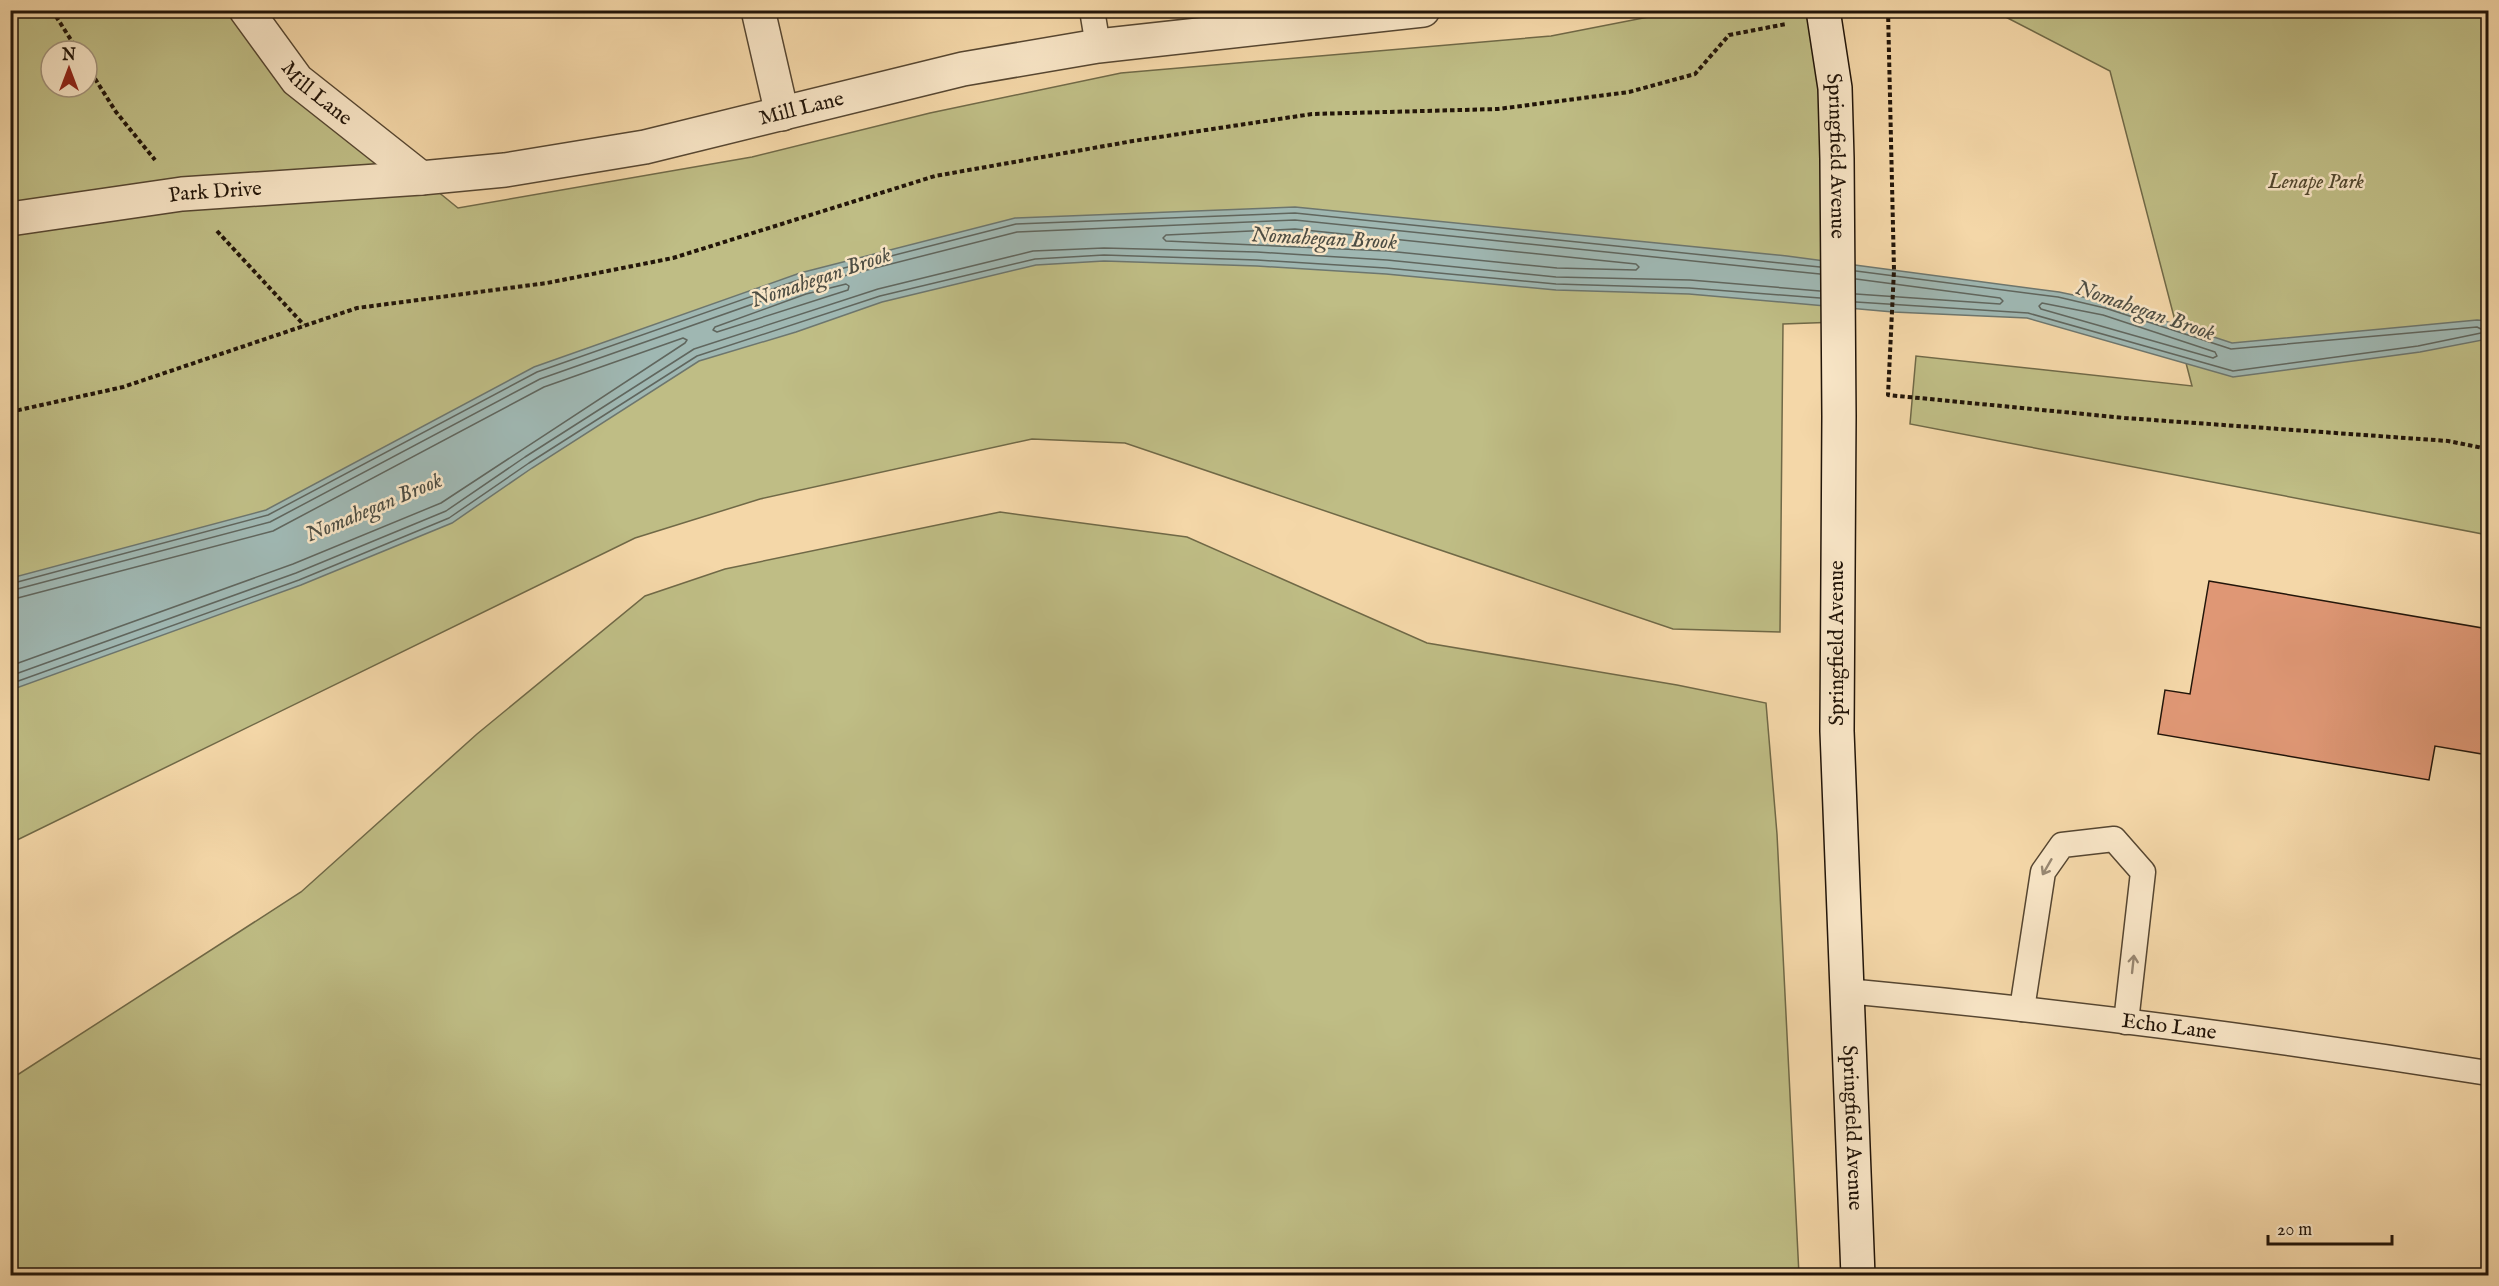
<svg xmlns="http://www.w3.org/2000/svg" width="2499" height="1286" font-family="'IM FELL English',serif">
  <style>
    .green { fill: #bfbd85; stroke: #706947; stroke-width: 1.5; fill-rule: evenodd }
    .water { fill: #9fb7b2; stroke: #6d766e; stroke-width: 1.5 }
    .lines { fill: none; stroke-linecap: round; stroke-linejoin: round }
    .shore { stroke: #60665e; stroke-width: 1.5 }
    .building { fill: #df9775; stroke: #221509; stroke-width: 1.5 }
    .service-casing { stroke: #564631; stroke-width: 27 }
    .minor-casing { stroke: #564631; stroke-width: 36 }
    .secondary-casing { stroke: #221509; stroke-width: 36 }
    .path { stroke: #221509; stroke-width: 4; stroke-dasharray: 4.5 3; stroke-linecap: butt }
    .service { stroke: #f8e5c6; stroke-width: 24 }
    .minor { stroke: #f8e5c6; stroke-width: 33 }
    .secondary { stroke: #f8e5c6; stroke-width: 33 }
    .oneway { stroke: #988771 }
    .labels { text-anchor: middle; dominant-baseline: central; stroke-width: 5; stroke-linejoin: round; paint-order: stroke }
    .street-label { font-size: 21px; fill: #221509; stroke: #f8e5c6 }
    .park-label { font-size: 21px; font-style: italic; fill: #51472e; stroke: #f8e5c6 }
    .water-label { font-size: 22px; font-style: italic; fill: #4e4e44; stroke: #f8e5c6 }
  </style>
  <rect width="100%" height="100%" fill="#f4d7a8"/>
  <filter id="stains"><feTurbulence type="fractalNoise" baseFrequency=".00333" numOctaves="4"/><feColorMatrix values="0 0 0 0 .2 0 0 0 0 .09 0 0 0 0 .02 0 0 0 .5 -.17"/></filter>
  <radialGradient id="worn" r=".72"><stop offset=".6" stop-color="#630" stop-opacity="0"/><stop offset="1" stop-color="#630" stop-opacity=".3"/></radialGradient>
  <g class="green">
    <path d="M 11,11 L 246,11 L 421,178 L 458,208 L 752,157 L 930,113 L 1121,73 L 1551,36 L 1679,11 L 1823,11 L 1838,322 L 1783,324 L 1780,632 L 1673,629 L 1125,443 L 1032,439 L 760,499 L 635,538 L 11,843 ZM 51,51 L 87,51 L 87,87 L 51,87 Z"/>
    <polygon points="1994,11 2488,11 2488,535 1910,424 1916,356 2192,386 2110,71"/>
    <polygon points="1000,512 1187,537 1427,643 1677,685 1766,703 1777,834 1799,1275 11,1275 11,1079 301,892 477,734 645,596 725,569"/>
  </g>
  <polygon class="water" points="1295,207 1787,256 2059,292 2107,302 2232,343 2477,320 2488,321 2488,339 2420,352 2233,377 2027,318 1893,312 1689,294 1556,290 1386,274 1257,266 1104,261 1036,265 882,302 796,332 699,361 532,468 452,523 301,585 11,690 11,578 266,510 534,367 800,273 1015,218"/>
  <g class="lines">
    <g class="shore">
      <polygon points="1295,229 1636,264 1639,267 1636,270 1557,268 1387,251 1166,241 1163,238 1166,235"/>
      <polyline points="1856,271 2058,297 2105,308 2231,349 2477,327 2483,330 2481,333 2418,346 2233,371 2028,313 1856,302"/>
      <polyline points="1856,279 2000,298 2003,301 2000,304 1856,294"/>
      <polygon points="846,284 849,286 848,290 717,332 713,330 715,327 806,294"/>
      <polygon points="2042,303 2103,315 2215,352 2217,356 2213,358 2041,309 2039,306"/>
      <polyline points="10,584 268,515 537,372 801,279 1016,224 1295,213 1820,267"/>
      <polyline points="10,591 270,522 540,379 804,286 1017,232 1295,220 1820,274"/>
      <polyline points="10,600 273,531 544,387 683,338 687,340 685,343 441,503 293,564 10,666"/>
      <polyline points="10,676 296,573 446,511 525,457 694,349 878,289 1033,251 1104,248 1257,252 1387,260 1556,277 1690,280 1820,291"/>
      <polyline points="10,684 299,580 449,518 529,463 697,356 880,296 1035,259 1104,255 1257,260 1386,268 1556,284 1689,288 1820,298"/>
    </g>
  </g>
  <polygon class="building" points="2209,581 2488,629 2488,755 2435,746 2429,780 2158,734 2165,690 2190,694"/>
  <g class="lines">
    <g class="service-casing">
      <g id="service">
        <polyline points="1092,10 1098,46"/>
        <path id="s1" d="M 1847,991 C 2062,1011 2276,1039 2488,1073"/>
        <polyline points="2022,1009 2043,872 2062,845 2114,839 2143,872 2126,1022"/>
      </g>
    </g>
    <g class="minor-casing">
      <g id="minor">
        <path id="s2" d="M 246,10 L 297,80 L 421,178 L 505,170 L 645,147 L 963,69 L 1098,46 L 1423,10"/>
        <polyline points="758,10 782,114"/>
        <path id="s3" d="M 10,219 L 182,194 L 421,178"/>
      </g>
    </g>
    <g class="secondary-casing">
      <g id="secondary">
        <path id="s4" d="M 1823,10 L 1835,88 L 1837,159 L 1839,416 L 1837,731 L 1858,1276"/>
      </g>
    </g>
    <g class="path">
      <polyline points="52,10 78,51"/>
      <polyline points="1888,10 1894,270 1888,395 2125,418 2448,441 2488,449"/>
      <polyline points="87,66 116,112 155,160"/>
      <polyline points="217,231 304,325"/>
      <polyline points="10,412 123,387 357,308 547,283 673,258 935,176 1133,141 1312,114 1498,109 1629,92 1695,74 1729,35 1786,24"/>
    </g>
    <use href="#service" class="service"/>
    <use href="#minor" class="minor"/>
    <use href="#secondary" class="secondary"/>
  </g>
  <defs><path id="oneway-shaft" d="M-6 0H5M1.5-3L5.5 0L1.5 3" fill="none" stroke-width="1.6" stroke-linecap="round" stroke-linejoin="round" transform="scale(1.5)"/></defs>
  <g class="oneway">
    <use href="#oneway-shaft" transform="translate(2047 867) rotate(120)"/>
    <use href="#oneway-shaft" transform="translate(2133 964) rotate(-84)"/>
  </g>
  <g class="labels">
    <g class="street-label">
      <text stroke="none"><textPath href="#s2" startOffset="110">Mill Lane</textPath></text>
      <text stroke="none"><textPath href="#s2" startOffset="632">Mill Lane</textPath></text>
      <text stroke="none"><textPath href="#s4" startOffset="147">Springfield Avenue</textPath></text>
      <text stroke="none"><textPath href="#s3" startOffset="207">Park Drive</textPath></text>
      <text transform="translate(1837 643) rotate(-90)">Springfield Avenue</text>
      <text stroke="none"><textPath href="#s1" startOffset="324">Echo Lane</textPath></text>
      <text stroke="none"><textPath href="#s4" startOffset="1119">Springfield Avenue</textPath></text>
    </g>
    <g class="park-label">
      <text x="2316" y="182">Lenape Park</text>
    </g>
    <g class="water-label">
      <text transform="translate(1324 239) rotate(3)">Nomahegan Brook</text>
      <text transform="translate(821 278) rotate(-19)">Nomahegan Brook</text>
      <text transform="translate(2145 311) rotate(19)">Nomahegan Brook</text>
      <text transform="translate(374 508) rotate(-23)">Nomahegan Brook</text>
    </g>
  </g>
  <rect width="2499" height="1286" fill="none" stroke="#f4d7a8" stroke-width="36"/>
  <rect x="12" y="12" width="2475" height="1262" fill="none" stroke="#221509" stroke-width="3"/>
  <rect x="18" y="18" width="2463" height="1250" fill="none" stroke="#221509" stroke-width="1.5"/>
  <g transform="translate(69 69)"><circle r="28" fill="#f8e5c6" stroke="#a2927a" stroke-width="1.5"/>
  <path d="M0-4.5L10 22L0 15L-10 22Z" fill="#8f2418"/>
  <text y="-9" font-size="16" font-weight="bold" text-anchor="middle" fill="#221509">N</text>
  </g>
  <path d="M2268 1235v9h124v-9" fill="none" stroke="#221509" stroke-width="3"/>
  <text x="2277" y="1235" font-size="18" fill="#221509" stroke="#f8e5c6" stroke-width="4.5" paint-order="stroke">20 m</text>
  <rect width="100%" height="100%" filter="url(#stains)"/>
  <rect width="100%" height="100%" fill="url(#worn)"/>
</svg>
